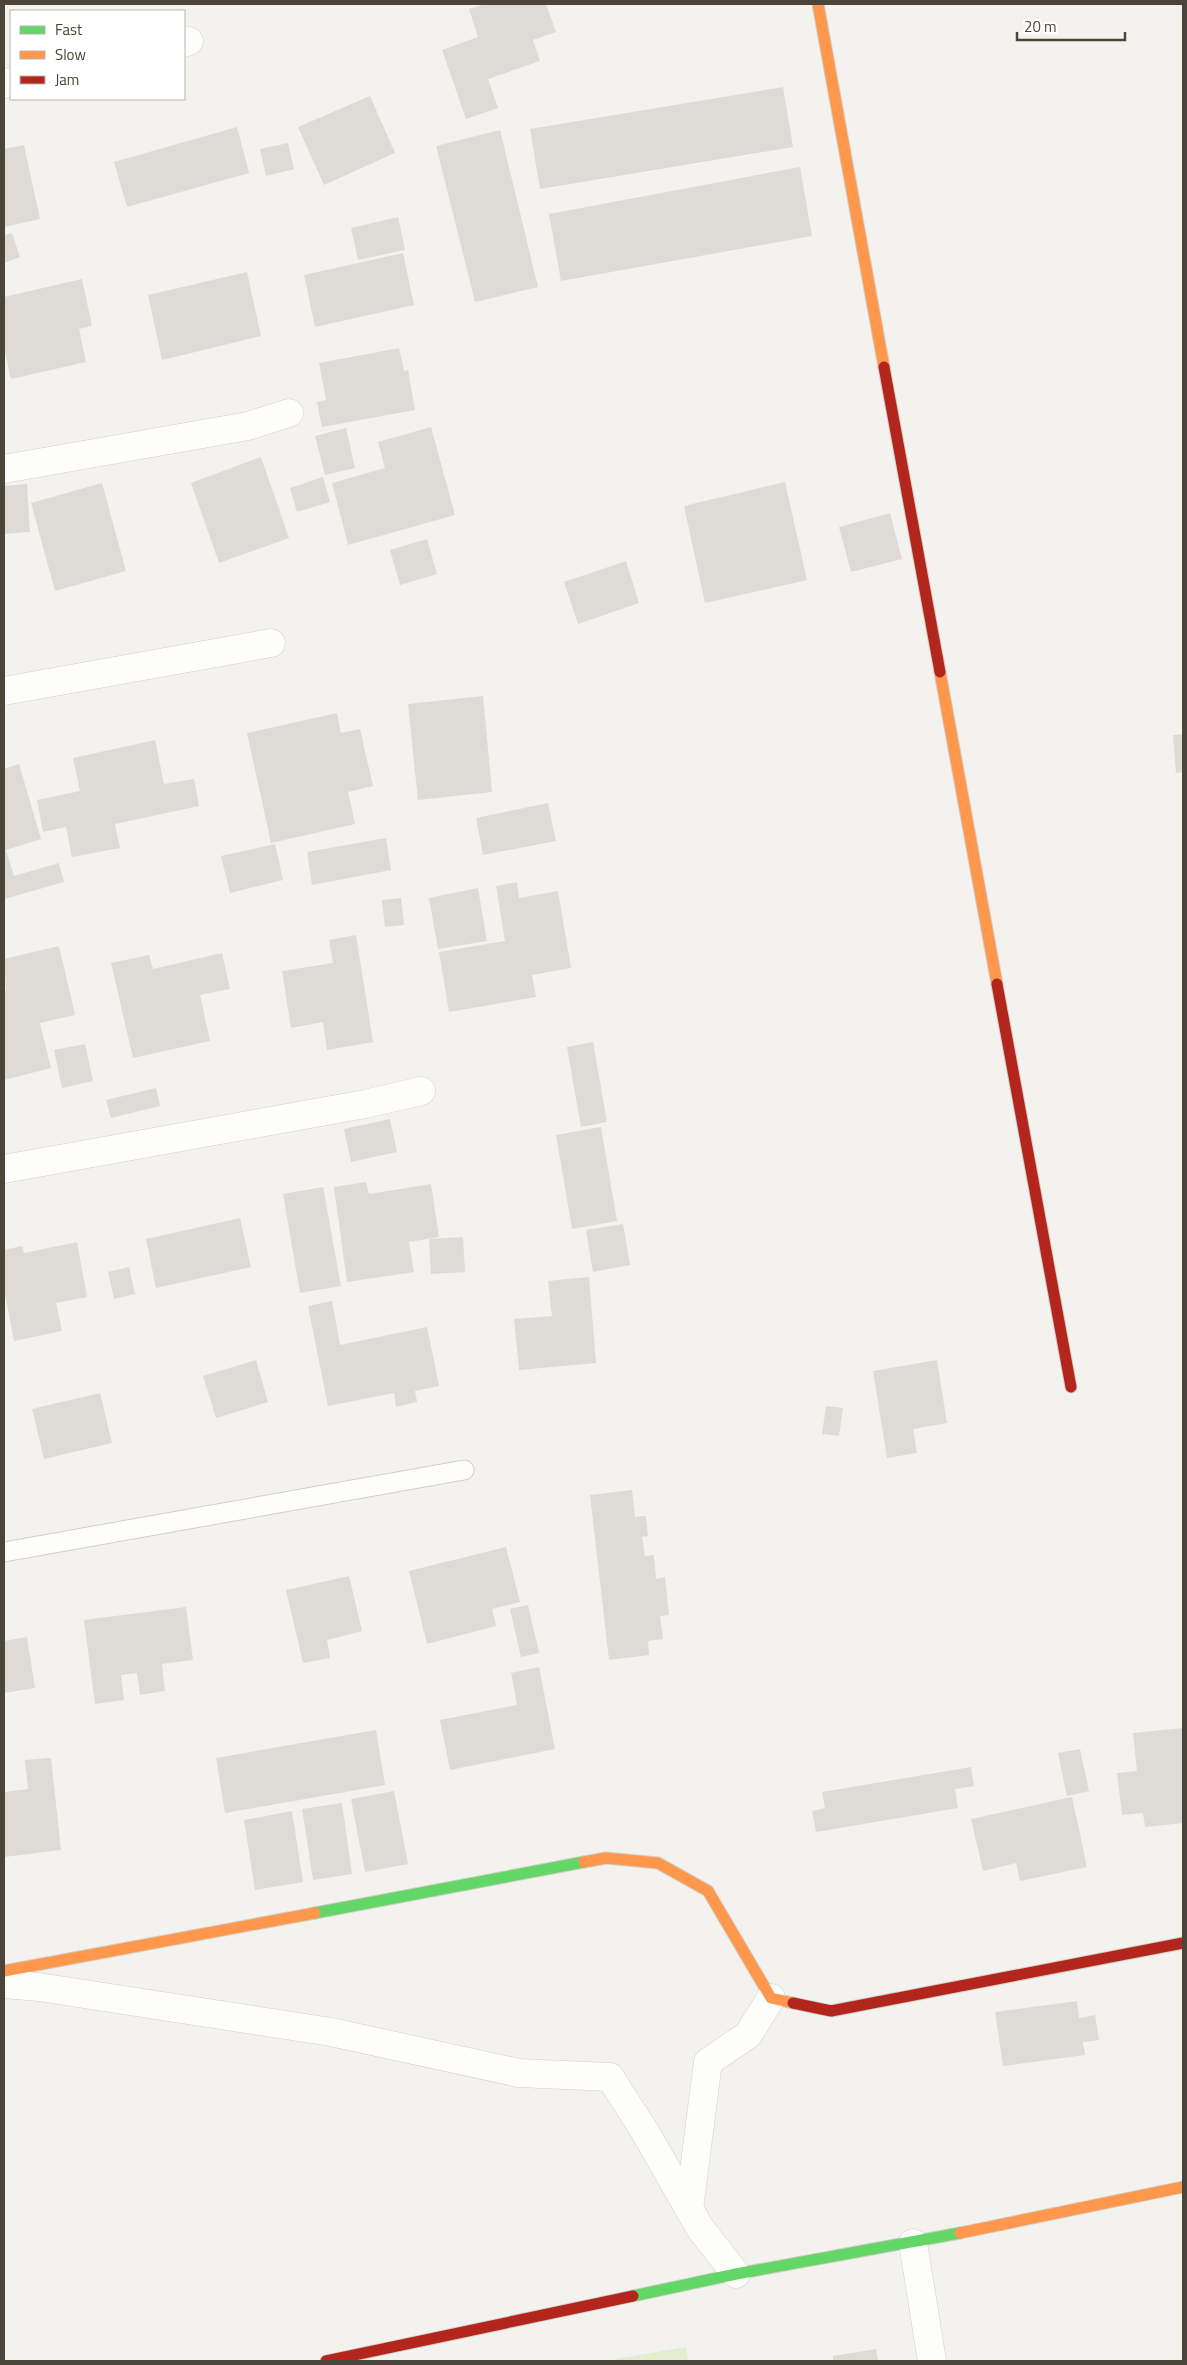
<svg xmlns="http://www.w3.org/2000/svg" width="1187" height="2365" font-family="'Titillium Web',sans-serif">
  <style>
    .green { fill: #e1eecf }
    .building { fill: #dedbd6 }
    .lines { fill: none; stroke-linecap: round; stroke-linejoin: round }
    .lane-casing { stroke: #d2d0cb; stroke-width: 21 }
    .street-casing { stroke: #d2d0cb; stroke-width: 29 }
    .fast-casing { stroke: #d3cfc5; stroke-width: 13 }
    .slow-casing { stroke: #d3cfc5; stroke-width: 13 }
    .jam-casing { stroke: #d3cfc5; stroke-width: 13 }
    .lane { stroke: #fdfdfc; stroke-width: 19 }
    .street { stroke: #fdfdfc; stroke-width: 28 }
    .fast { stroke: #63d668; stroke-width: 11 }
    .slow { stroke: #ff974d; stroke-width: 11 }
    .jam { stroke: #b3261e; stroke-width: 11 }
  </style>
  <rect width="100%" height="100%" fill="#f4f2ee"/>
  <polygon class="green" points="686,2347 688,2361 605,2361"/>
  <g class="building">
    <polygon points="486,4 546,4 556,32 533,40 540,61 488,79 498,108 466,119 442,50 478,37 469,9"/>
    <polygon points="783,87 793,147 540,189 530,129"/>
    <polygon points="370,96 395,153 324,185 298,127"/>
    <polygon points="237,127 249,173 127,207 114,162"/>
    <polygon points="500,130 538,287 475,302 436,146"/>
    <polygon points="288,143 294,169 266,176 260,149"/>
    <polygon points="24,145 40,219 4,227 4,149"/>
    <polygon points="800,167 812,236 561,281 549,214"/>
    <polygon points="398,217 405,250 358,260 351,228"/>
    <polygon points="12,233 20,257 4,263 4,235"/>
    <polygon points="403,253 414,305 315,327 304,275"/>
    <polygon points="247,272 261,336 162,360 148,295"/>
    <polygon points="82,279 92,326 79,329 86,362 11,379 4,347 4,297"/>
    <polygon points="399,348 404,371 408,370 415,410 322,427 317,402 326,400 319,363"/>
    <polygon points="431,427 455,515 348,545 332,483 385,468 378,442"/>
    <polygon points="346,428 355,468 325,475 315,436"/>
    <polygon points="261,457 289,538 219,563 191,483"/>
    <polygon points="323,477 330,502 297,512 290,488"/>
    <polygon points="785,482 807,580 705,603 684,506"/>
    <polygon points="102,483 126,571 55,591 31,503"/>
    <polygon points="27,484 30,532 4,534 4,486"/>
    <polygon points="890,513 902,559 851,572 839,527"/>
    <polygon points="427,539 437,574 400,585 390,550"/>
    <polygon points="626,561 639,603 578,624 564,582"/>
    <polygon points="483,696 492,792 418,800 408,704"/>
    <polygon points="337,713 341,733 360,729 373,786 348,792 355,824 271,843 247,733"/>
    <polygon points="1183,734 1183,772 1176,773 1173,735"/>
    <polygon points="155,740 164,784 194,779 199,806 115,824 120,848 72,857 66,827 43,832 37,800 80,791 73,758"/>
    <polygon points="19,764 41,839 6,850 14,876 59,863 64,882 4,899 4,769"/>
    <polygon points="548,803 556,841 483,855 476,818"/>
    <polygon points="386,838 391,870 312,885 307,852"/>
    <polygon points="275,844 283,880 230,893 221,856"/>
    <polygon points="517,882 519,898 558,891 571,968 532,975 536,997 449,1012 439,952 505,941 496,886"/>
    <polygon points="478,888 487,941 438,949 429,898"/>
    <polygon points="401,898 404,925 385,927 382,900"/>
    <polygon points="356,935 373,1042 327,1050 323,1022 291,1028 282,971 333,963 329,940"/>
    <polygon points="59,946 75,1015 40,1023 51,1068 4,1080 4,991 6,990 4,959"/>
    <polygon points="222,953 230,989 200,995 210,1041 133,1058 111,963 149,955 153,969"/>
    <polygon points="593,1042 607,1122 581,1127 567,1047"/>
    <polygon points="85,1044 93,1081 62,1088 54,1050"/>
    <polygon points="156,1088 160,1106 111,1118 106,1100"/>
    <polygon points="390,1119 397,1152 351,1162 344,1129"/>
    <polygon points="601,1127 617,1221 572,1229 556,1135"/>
    <polygon points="366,1182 369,1194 431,1184 439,1237 409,1242 414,1272 347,1282 334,1187"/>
    <polygon points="323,1187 341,1286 300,1293 283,1194"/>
    <polygon points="240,1218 251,1267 156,1288 146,1239"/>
    <polygon points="623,1224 630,1265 593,1272 586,1230"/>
    <polygon points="463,1237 465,1272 431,1274 429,1239"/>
    <polygon points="77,1242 87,1297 56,1303 62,1331 14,1341 4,1289 4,1250 22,1246 24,1253"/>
    <polygon points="129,1267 135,1294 114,1299 108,1272"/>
    <polygon points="589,1277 596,1363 519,1370 514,1319 552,1316 548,1281"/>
    <polygon points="332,1301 340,1345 427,1327 439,1386 415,1391 417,1402 396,1407 394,1393 328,1406 308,1306"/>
    <polygon points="256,1360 268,1402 216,1418 203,1376"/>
    <polygon points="937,1360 947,1423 913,1429 917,1453 887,1458 873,1371"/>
    <polygon points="100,1393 112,1443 44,1459 32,1409"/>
    <polygon points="826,1406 843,1408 839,1436 822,1434"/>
    <polygon points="632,1490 635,1517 646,1516 648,1536 642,1537 645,1556 654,1555 656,1579 665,1577 669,1615 660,1616 663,1639 648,1641 649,1655 609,1660 590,1495"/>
    <polygon points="506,1547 520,1602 492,1609 496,1626 427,1644 409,1571"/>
    <polygon points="349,1576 362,1631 327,1640 330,1658 303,1663 286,1590"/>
    <polygon points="528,1605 539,1653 521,1657 510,1609"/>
    <polygon points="186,1607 193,1660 162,1664 165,1691 140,1695 137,1673 121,1675 124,1700 95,1704 84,1620"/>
    <polygon points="27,1637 35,1688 4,1693 4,1641"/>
    <polygon points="539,1667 555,1749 450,1770 440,1720 517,1705 511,1673"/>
    <polygon points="1183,1728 1183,1823 1145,1827 1143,1813 1122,1815 1117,1773 1137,1771 1133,1733"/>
    <polygon points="376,1730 385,1785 225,1813 216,1758"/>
    <polygon points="1080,1749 1089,1791 1067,1796 1058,1753"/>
    <polygon points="51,1758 61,1850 4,1857 4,1792 28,1789 25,1760"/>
    <polygon points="971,1767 974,1786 955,1789 958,1808 816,1832 812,1811 825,1808 822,1792"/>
    <polygon points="394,1791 408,1864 365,1872 351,1799"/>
    <polygon points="1072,1797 1087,1867 1020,1881 1016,1863 983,1871 971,1819"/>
    <polygon points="342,1803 352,1874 313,1880 302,1809"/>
    <polygon points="292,1811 303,1882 255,1890 244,1820"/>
    <polygon points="1077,2001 1079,2018 1095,2015 1099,2040 1083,2042 1085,2055 1003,2066 995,2012"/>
    <polygon points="876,2349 878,2361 833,2361 833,2356"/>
  </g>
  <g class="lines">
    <g class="lane-casing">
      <polyline id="lane" points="4,1552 464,1470"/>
    </g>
    <g class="street-casing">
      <g id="street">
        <polyline points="184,43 189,41"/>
        <polyline points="4,84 11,82"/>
        <polyline points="4,469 248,426 289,413"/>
        <polyline points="4,691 271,643"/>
        <polyline points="4,1169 365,1104 421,1091"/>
        <polyline points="4,1984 39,1987 331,2032 519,2073 610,2077 644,2130 700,2228 736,2274"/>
        <polyline points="689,2209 708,2062 748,2035 771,1998"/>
        <polyline points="913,2243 932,2361"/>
      </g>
    </g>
    <g class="fast-casing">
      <g id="fast">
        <polyline points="315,1913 584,1862"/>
        <polyline points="633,2296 736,2274 960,2233"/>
      </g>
    </g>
    <g class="slow-casing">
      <g id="slow">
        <polyline points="818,4 884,367"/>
        <polyline points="940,672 997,984"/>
        <polyline points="584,1862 606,1858 658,1863 708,1891 771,1998 793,2003"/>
        <polyline points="4,1971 315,1913"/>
        <polyline points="960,2233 1183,2187"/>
      </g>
    </g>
    <g class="jam-casing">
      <g id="jam">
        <polyline points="884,367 940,672"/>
        <polyline points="997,984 1071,1387"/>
        <polyline points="793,2003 831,2011 1183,1943"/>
        <polyline points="326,2361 633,2296"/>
      </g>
    </g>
    <use href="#lane" class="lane"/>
    <use href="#street" class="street"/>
    <use href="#fast" class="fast"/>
    <use href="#slow" class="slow"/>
    <use href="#jam" class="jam"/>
  </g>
  <rect width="1187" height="2365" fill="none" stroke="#4b4439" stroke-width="10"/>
  <rect x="10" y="10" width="175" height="90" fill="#ffffff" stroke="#b7b4b0"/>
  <rect x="20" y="26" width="25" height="8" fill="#63d668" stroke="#b7b4b0"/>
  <text x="55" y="35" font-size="15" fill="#4b4439">Fast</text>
  <rect x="20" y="51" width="25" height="8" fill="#ff974d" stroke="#b7b4b0"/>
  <text x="55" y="60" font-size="15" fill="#4b4439">Slow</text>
  <rect x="20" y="76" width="25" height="8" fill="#b3261e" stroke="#b7b4b0"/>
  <text x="55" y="85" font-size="15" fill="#4b4439">Jam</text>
  <path d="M1017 32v8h108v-8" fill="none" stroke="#4b4439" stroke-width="2.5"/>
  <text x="1024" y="32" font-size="15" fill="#4b4439" stroke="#ffffff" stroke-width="4" paint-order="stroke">20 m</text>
</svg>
